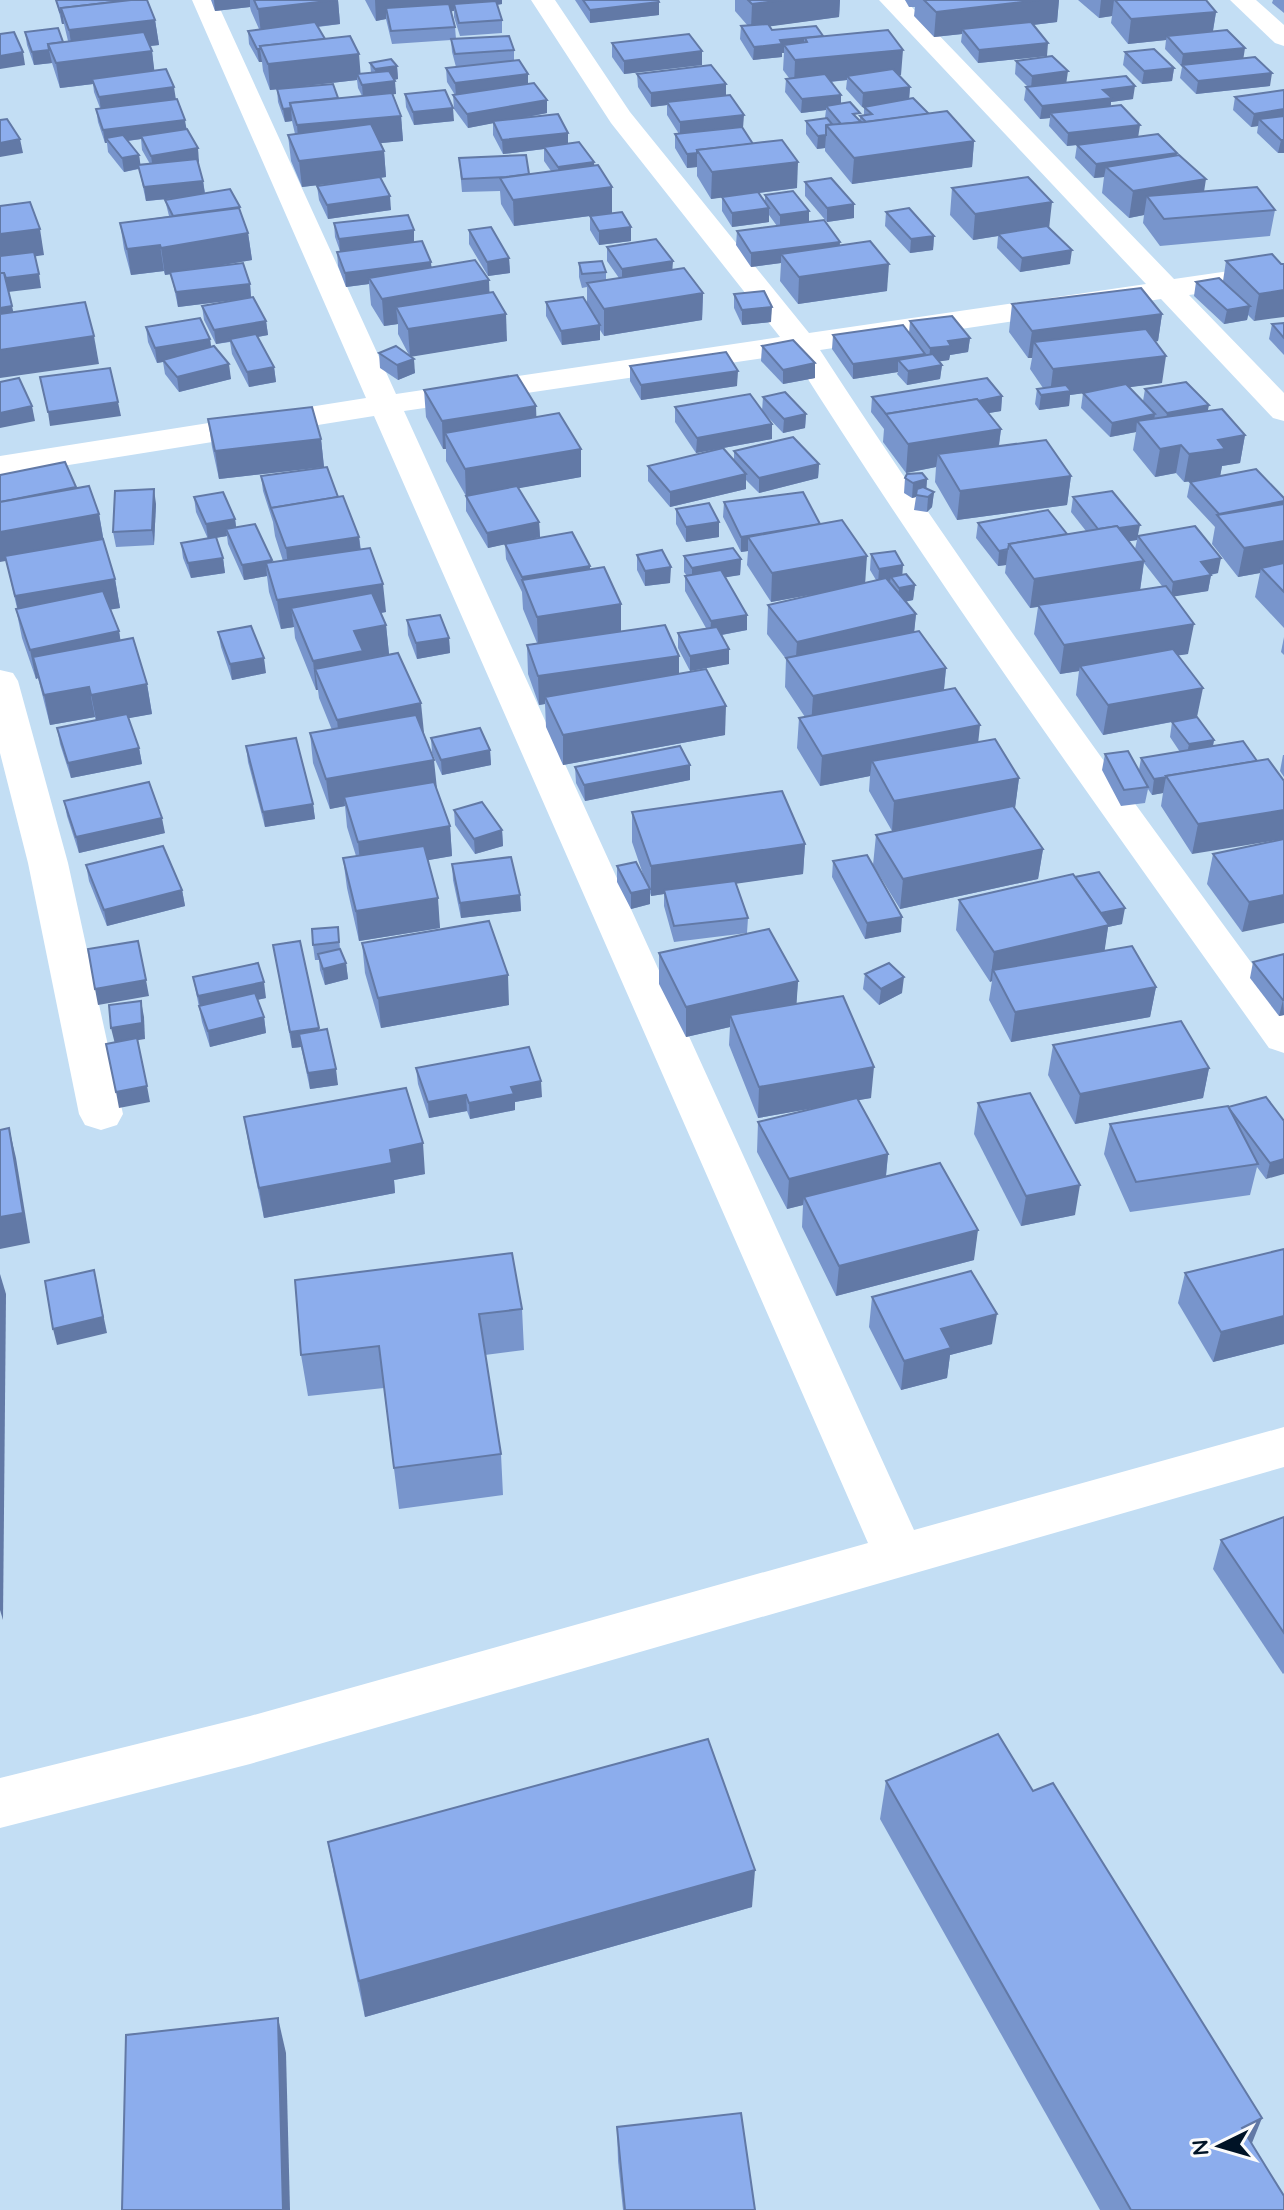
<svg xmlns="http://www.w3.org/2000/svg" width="1284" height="2210" font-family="Quicksand,sans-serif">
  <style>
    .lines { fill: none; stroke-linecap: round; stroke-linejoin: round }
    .minor { fill: #fff; fill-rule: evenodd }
    .wall { fill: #7895cc; fill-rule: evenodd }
    .shaded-wall { fill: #6279a6 }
    .building { fill: #8caded; stroke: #6279a6; stroke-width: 2 }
  </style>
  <rect width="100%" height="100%" fill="#c3def4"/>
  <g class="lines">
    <g class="minor">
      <path d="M 192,0 L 216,0 L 396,394 L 780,337 L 611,123 L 531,0 L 555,0 L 630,112 L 809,333 L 1146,284 L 879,0 L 905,0 L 1174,279 L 1284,263 L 1284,281 L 1189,295 L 1284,393 L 1284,421 L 1273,418 L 1161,299 L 820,350 C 966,575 1125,791 1284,1007 L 1284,1053 L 1269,1048 C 1106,819 942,592 792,354 L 404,411 L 914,1530 L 1284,1427 L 1284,1467 L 250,1764 L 0,1828 L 0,1778 L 250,1716 L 868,1543 L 374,416 L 0,476 L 0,456 L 366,398 Z"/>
      <polygon points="1230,0 1256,0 1284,25 1284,46 1275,43"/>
      <polygon points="0,670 13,673 18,681 68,863 123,1114 117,1125 101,1130 85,1125 79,1114 28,863 0,753"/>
    </g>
  </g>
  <g class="wall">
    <path d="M 56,0 L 147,0 L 155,20 L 159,45 L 149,46 L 152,51 L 154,71 L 176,99 L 199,162 L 198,162 L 203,181 L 205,193 L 240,211 L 248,233 L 252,260 L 211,267 L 250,284 L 251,297 L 266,321 L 268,335 L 258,337 L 274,367 L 276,382 L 249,387 L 232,354 L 230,342 L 216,344 L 204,320 L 202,306 L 234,300 L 178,307 L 171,274 L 165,275 L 164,271 L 131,275 L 124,249 L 120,223 L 169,216 L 165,200 L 179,198 L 146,201 L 139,169 L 124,172 L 108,152 L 107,143 L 105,143 L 98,122 L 96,109 L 100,108 L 94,92 L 93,84 L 60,88 L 52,63 L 34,65 L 27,45 L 25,32 L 63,42 L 68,41 L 64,24 L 62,24 ZM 141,139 L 142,150 L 150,164 L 140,165 L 139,155 L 128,141 Z"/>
    <polygon points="211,0 338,0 340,24 318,27 325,39 360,74 371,73 370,63 397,66 398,79 394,80 396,94 393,94 401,116 403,141 380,143 384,151 386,177 380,178 391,210 328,219 319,200 317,186 365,179 302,187 291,161 288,135 295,134 292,121 285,122 278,102 277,89 338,98 362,96 358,88 357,80 270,90 263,71 262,62 259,62 249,44 248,31 259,29 251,11 250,7 215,11"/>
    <polygon points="365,0 502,0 502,4 497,5 502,20 502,33 460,36 454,17 454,11 450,11 455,27 456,39 514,50 514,60 528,84 547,100 547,113 518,119 568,144 594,165 612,187 612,213 631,241 599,245 590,230 590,216 514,226 501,204 500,191 462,192 459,158 529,174 551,171 544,161 544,149 503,154 493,135 493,123 468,128 454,109 453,95 455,95 447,82 446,68 456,67 452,52 451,40 392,44 386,19 376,21"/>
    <polygon points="575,0 658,0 659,2 659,15 590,23"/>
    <path d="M 735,0 L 840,0 L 839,17 L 770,26 L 772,30 L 823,36 L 901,75 L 898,75 L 910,87 L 909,99 L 929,114 L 974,141 L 972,167 L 852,184 L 825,151 L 825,148 L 817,149 L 806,134 L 806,121 L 825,118 L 826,110 L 801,113 L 785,92 L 786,79 L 789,78 L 783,70 L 784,53 L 782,53 L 782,57 L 753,60 L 740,39 L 741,26 L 748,26 L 735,11 ZM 847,80 L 846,89 L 862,107 L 870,106 L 864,107 L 864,115 L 860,116 L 860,121 L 841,103 L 841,95 L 831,82 Z"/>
    <polygon points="905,0 1059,0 1057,22 1033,25 1047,56 978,63 961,42 962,34 934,37 914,16 915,7 909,7"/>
    <polygon points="1078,0 1206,0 1216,12 1213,31 1243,58 1270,86 1196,94 1180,78 1182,67 1165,49 1166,40 1128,44 1111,23 1112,16 1099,18"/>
    <polygon points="1273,0 1284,0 1284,13 1272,3"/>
    <polygon points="612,43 702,65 624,74 612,57"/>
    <polygon points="1125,52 1174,68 1172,81 1142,84 1123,65"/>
    <polygon points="1016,61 1067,83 1133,99 1111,102 1111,106 1138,137 1177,155 1204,192 1275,210 1270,236 1160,246 1143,223 1144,215 1129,218 1102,193 1104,177 1094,178 1075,158 1077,145 1067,146 1049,126 1050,118 1040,119 1024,100 1026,87 1028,87 1015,74"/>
    <polygon points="637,74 726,96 743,128 753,144 797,188 759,193 765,201 765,195 809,222 840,245 887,291 798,304 780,281 781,263 751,267 736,245 737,231 777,226 769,215 769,222 732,227 722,211 722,197 711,199 697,176 697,167 687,168 675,148 675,134 679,134 667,115 667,105 651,107 638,87"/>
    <polygon points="1284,90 1284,153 1278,153 1257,133 1258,126 1251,127 1233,110 1235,97"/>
    <polygon points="405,94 454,121 414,125 406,107"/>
    <polygon points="805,182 854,204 854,218 827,222 805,196"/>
    <polygon points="952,188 1049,228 1070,264 1020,272 997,248 998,236 973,240 950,215"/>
    <polygon points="886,212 934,236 933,250 910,253 885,226"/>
    <polygon points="334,223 414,242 432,267 490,292 507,341 411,356 415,373 398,380 380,368 379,353 409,355 398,334 398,324 384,326 371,305 369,284 346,287 338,266 337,252 340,251 335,237"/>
    <polygon points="469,230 509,258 510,273 488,276 469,244"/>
    <polygon points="607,247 672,269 703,293 702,320 604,336 600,330 600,340 562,345 546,316 546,302 587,303 587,287 582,288 579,277 579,263 606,272 606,280 619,278 607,261"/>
    <polygon points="1272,254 1254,321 1248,315 1247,320 1224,324 1194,296 1196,282 1223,281 1226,261"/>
    <polygon points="734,294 771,322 742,325 734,308"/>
    <polygon points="1012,304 1162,314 1158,341 1155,342 1162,383 1129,387 1143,401 1145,389 1207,411 1245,435 1240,463 1222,466 1220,476 1284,498 1284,628 1255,597 1260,573 1238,577 1212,544 1215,527 1187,497 1190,482 1195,481 1184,482 1176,473 1155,477 1133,450 1136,432 1110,437 1081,408 1083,393 1070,395 1069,406 1039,410 1035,404 1037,389 1043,388 1030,369 1032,358 1028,358 1009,332"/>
    <polygon points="910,321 970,338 968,352 950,355 949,360 939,361 942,365 940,379 907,385 897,374 898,372 853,379 832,349 833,335 909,333"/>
    <polygon points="1284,323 1284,355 1269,339 1272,324"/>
    <polygon points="146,327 210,339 211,347 231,379 179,392 165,374 163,362 157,363 148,342"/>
    <polygon points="762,346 815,378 783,384 761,361"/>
    <polygon points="630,366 737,386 641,400 630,381"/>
    <polygon points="424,390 536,406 536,417 581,449 581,477 518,488 539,522 540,537 521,541 590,566 590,569 621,631 679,674 725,735 563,765 546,727 545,704 539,705 528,674 527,645 537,643 523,609 522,592 506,559 505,544 488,548 466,511 466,496 446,461 446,449 443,449 426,417"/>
    <polygon points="1002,396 1001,411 988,413 1001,429 999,446 1071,476 1067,505 957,520 935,482 936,467 906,473 883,442 884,429 871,412 872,397"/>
    <polygon points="763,397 806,414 805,428 783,433 763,412 772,439 723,448 734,460 734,451 819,464 818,478 759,493 746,480 746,489 670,507 648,481 648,466 722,448 696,453 675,422 675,407 762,411"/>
    <polygon points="208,419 321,439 324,467 219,479 212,447"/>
    <polygon points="261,476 338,497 359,537 361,550 386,612 381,613 386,625 389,654 424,733 436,789 450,826 452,856 428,860 440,928 359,941 347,888 343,858 356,856 347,827 345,806 330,809 313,763 310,733 332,730 319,698 318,690 316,690 295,638 294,627 281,629 269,592 267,576 244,580 228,544 227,536 216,538 223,558 225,573 191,578 183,558 181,543 208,539 196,512 194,497 235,519 236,527 272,563 283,561 275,536 273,522 263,491"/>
    <polygon points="905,478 927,479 926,489 934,492 932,507 927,512 914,510 916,497 912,498 904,493"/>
    <polygon points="76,487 99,514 104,542 115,579 120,608 110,609 119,631 120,641 147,684 152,714 128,718 139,748 142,764 71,778 60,744 57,728 96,721 95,717 50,725 38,678 36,679 22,638 16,609 17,608 6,561"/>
    <path d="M 1073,497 L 1138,536 L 1218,573 L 1211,575 L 1208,591 L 1173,596 L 1188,654 L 1178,655 L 1197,717 L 1214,740 L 1213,746 L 1243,741 L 1192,854 L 1161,806 L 1163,793 L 1152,795 L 1148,789 L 1145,803 L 1121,806 L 1102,770 L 1105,754 L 1139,770 L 1141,758 L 1180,752 L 1170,737 L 1172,722 L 1103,735 L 1076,695 L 1079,671 L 1060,674 L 1034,634 L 1038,607 L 1030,608 L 1005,573 L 1006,565 L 998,566 L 976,538 L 978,523 L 1067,534 L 1086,531 L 1071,512 ZM 1137,540 L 1135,549 L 1129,541 ZM 1144,563 L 1162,586 L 1140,590 Z"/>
    <polygon points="724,502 820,524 865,583 876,580 870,570 871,554 903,575 915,585 913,600 905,602 916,614 914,631 946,668 944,690 978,742 1019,778 1015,808 1043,849 1038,879 900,909 873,865 876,835 926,824 892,831 869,791 870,776 820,786 797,748 799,718 805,717 785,687 786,659 767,634 768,605 819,593 771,602 747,565 748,551 741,552 723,517"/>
    <polygon points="156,504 154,545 116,547 113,532"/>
    <polygon points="676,509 719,522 719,537 686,542 676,524"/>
    <polygon points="637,555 670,583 645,586 637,570"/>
    <polygon points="684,556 741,559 740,575 725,577 747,615 747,630 722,635 729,664 690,671 678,648 678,633 706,628 685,591 685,576 687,576 684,572"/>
    <polygon points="407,620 449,638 450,653 417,659 408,635"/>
    <polygon points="218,632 266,673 232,680 221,647"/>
    <polygon points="1284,637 1284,655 1281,652"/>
    <polygon points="431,738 490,750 491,765 442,775 432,753"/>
    <polygon points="246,746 313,804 315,819 265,827 248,762"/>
    <polygon points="1283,755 1284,755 1284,777 1280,771"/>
    <polygon points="575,767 690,780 585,801 576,783"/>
    <polygon points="64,801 165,833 79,853 67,816"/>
    <polygon points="454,810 502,830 503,846 475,854 455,825"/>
    <polygon points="632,812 805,844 803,874 736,883 748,918 747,933 674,942 664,906 664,894 651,896 650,893 650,904 631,909 617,882 617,866 645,880 632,842"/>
    <polygon points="1284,839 1242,932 1207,884 1213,854"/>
    <polygon points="833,861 901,932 865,939 832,877"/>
    <polygon points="452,864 520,895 521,911 461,918 453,880"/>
    <polygon points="86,865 182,890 185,906 107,926 89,881"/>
    <polygon points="959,900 1122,924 1108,927 1104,951 1156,987 1150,1017 1011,1042 989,1000 992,981 990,982 956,930"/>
    <polygon points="338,927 340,949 346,963 348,979 325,985 320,970 319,960 315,960 313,945"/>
    <polygon points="362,943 509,1005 381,1028 365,973"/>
    <polygon points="273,945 319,1031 338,1085 310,1089 301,1047 292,1048"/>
    <polygon points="659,953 798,981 796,1004 871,1098 858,1100 888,1154 886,1177 974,1260 836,1296 802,1227 803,1205 787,1209 757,1152 758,1122 819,1107 758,1118 729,1045 730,1027 686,1037 659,984"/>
    <polygon points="1284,954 1284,1015 1279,1016 1250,978 1253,962"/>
    <polygon points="865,974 902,993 879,1005 863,989"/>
    <polygon points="193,977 266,998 257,1000 264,1017 266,1033 210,1047 202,1022"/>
    <polygon points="1053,1045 1209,1068 1203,1098 1075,1124 1048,1075"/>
    <polygon points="416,1068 542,1097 515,1102 515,1110 470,1119 467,1111 429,1118 418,1084"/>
    <polygon points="978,1103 1075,1215 1021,1226 974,1134"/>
    <polygon points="1228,1106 1284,1121 1266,1179 1257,1167 1250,1195 1130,1212 1104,1154 1110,1124"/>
    <polygon points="244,1117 425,1174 394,1180 395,1193 264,1218 249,1147"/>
    <polygon points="1284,1249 1284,1344 1213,1362 1178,1303 1185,1273"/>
    <polygon points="295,1280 522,1309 524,1350 485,1355 501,1454 503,1495 399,1509 384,1388 308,1396 301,1355"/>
    <polygon points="872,1297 992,1344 950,1355 947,1378 901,1390 869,1327"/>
    <polygon points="1284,1517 1284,1673 1283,1674 1213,1569 1221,1540"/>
    <polygon points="886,1781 1284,2210 1100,2210 880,1819"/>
    <polygon points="328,1842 752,1907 365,2017 335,1880"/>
    <polygon points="617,2127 755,2210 623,2210 618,2161"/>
  </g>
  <g class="shaded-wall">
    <polygon points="214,0 250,0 250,7 215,11"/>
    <polygon points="338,0 340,24 261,33 258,9"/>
    <polygon points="375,0 502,0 502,4 455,10 454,4 454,11 388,19 386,8 386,19 376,21"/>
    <polygon points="784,0 840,0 839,17 751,29 752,4"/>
    <polygon points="1039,0 1059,0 1057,22 966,33 962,29 962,34 934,37 936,12"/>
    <polygon points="1101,0 1114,0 1112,16 1099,18"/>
    <polygon points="659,2 659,15 590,23 590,10"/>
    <polygon points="62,11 64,24 62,24 60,12"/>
    <polygon points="1216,12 1212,36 1167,36 1166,40 1128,44 1131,19"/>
    <polygon points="155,20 159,45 73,55 69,30"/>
    <polygon points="804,38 804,51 784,45 784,53 782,53 782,57 753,60 754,47 780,40"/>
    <polygon points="1048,43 1047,56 978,63 979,50"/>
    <polygon points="1245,48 1243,61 1182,65 1181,67 1183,54"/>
    <polygon points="257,49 260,49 262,62 259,62"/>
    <polygon points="49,50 52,63 34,65 32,52"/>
    <polygon points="903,50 901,75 850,80 847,76 847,80 794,85 795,60"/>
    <polygon points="152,51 155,76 92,79 93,84 60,88 56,63"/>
    <polygon points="702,51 702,65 624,74 624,61"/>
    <polygon points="23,52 25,65 0,69 0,56"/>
    <polygon points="359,54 361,79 357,74 357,80 270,90 268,64"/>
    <polygon points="397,66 398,79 376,83 375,69"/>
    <polygon points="1174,68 1172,81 1142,84 1144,71"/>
    <polygon points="1068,71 1066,85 1031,89 1032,76"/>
    <polygon points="1272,73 1270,86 1196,94 1198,81"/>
    <polygon points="528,74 528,87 456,96 455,83"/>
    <polygon points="395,81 396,94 363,98 362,85"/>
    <polygon points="726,84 726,97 667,102 667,105 651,107 651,93"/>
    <polygon points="1135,86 1133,99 1111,102 1110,112 1050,113 1050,118 1040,119 1042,106 1103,90"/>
    <polygon points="174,87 176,100 101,110 99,97"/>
    <polygon points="910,87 909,100 862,107 863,93"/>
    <polygon points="841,95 841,108 826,106 826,110 801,113 802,99"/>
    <polygon points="547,100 547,113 468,128 467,114"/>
    <polygon points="291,108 292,121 285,122 283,109"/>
    <polygon points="453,108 454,121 414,125 413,112"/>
    <polygon points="1284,109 1284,122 1259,119 1258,126 1251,127 1254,114"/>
    <polygon points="744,115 743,128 680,135 680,122"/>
    <polygon points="401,116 403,141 299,151 297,125"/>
    <polygon points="185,120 187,133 141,136 141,139 110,143 106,138 107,143 105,143 103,130"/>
    <polygon points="1140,125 1138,138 1067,146 1068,133"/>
    <polygon points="568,133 568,146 503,154 502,140"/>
    <polygon points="826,135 825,148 817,149 818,136"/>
    <polygon points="20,139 23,153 0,157 0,143"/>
    <polygon points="1281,140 1284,140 1284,153 1278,153"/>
    <polygon points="974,141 972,167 852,184 854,158"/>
    <polygon points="198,148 199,162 153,169 151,156"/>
    <polygon points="384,151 386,177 302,187 299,161"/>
    <polygon points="697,153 697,167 687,168 687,154"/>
    <polygon points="1177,153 1175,167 1106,167 1104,177 1094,178 1096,164"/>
    <polygon points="139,155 141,168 124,172 122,158"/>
    <polygon points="594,162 595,175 559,181 558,167"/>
    <polygon points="798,162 797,188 711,199 712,172"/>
    <polygon points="1206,179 1202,205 1147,196 1144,215 1129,218 1133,191"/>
    <polygon points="203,181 205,195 146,201 144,187"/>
    <polygon points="612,187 612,213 514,226 513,200"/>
    <polygon points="390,196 391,210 328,219 327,205"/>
    <polygon points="1052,202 1049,229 998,234 998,236 973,240 975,214"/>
    <polygon points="854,204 854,218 827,222 827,208"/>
    <polygon points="769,208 769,222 732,227 732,213"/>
    <polygon points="809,211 809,225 780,229 780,215"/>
    <polygon points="631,227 631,241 599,245 599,231"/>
    <polygon points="40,229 44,255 0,262 0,234"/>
    <polygon points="414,230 414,244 340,253 339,239"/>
    <polygon points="248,233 252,260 165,275 161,248"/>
    <polygon points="934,236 933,250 910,253 911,239"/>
    <polygon points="840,242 839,256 781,254 781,263 751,267 751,253"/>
    <polygon points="160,245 164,271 131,275 127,249"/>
    <polygon points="1072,250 1070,264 1020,272 1022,258"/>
    <polygon points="509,258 510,273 488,276 487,262"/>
    <polygon points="673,261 672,275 622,283 622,269"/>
    <polygon points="431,262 432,276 369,278 369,284 346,287 345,273"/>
    <polygon points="889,264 887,291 798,304 799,277"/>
    <polygon points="39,274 41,288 0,293 0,279"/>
    <polygon points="489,280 490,307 396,307 398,324 384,326 382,299"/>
    <polygon points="250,284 251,298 178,307 176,292"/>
    <polygon points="1284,290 1284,317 1254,321 1259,294"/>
    <polygon points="703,293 702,320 604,336 604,309"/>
    <polygon points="12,306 18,333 0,336 0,308"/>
    <polygon points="1250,306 1247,320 1224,324 1227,310"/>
    <polygon points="772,307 771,322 742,325 742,310"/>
    <polygon points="506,314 507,341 410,357 408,329"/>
    <polygon points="1162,314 1158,341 1044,356 1034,342 1032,358 1028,358 1032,331"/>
    <polygon points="266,321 268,335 216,344 214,330"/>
    <polygon points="600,325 600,340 562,345 561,331"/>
    <polygon points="94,336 99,364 0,378 0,350"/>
    <polygon points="970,338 968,352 950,355 949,360 929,363 930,348 948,341"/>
    <polygon points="210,339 212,353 157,363 155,348"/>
    <polygon points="925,354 923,368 942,365 940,379 907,385 908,371 898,360 898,372 853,379 853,364"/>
    <polygon points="1166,356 1162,383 1070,395 1069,406 1039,410 1041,395 1050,394 1053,369"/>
    <polygon points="414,359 415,373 398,380 397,365"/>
    <polygon points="815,363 815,378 783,384 783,370"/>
    <polygon points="229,364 231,379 179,392 177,377"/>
    <polygon points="274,367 276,382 249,387 247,372"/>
    <polygon points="738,371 737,386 641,400 641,385"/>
    <polygon points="1002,396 1001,411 897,429 888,416"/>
    <polygon points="118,402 121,416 50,426 48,412"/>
    <polygon points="1209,405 1206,420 1165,427 1167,413"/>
    <polygon points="32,406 35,421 0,428 0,413"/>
    <polygon points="536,406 537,434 445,433 446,449 443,449 442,421"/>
    <polygon points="806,414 805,428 783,433 784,419"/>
    <polygon points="1155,414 1153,428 1137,421 1136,432 1110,437 1112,423"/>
    <polygon points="772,424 772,439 696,453 697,438"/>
    <polygon points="1001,429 997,457 938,454 936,467 906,473 908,444"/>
    <polygon points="1245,435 1240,463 1222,466 1220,477 1184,482 1189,454 1218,440"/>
    <polygon points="321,439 324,467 219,479 215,451"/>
    <polygon points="1181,445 1176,473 1155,477 1160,449"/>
    <polygon points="581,449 581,477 466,498 465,469"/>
    <polygon points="819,464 818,478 759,493 759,478"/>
    <polygon points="746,474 746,489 670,507 670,492"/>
    <polygon points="1071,476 1067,505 957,520 960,491"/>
    <polygon points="927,479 926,494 916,495 916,497 912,498 913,483"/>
    <polygon points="154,489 156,504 154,545 152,530"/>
    <polygon points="934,492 932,507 927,512 928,497"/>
    <polygon points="1284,501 1284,512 1219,514"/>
    <polygon points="99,514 104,543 0,562 0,532"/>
    <polygon points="235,519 237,534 226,529 227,536 208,539 206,524"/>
    <polygon points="539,522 540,537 488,548 487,533"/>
    <polygon points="719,522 719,537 686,542 686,527"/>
    <polygon points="1140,525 1137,540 1098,546 1100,531"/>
    <polygon points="821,526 748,537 748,551 741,552 741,537"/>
    <polygon points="359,537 362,565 289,577 286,548"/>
    <polygon points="1284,541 1284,569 1261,568 1260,573 1238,577 1244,548"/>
    <polygon points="1008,550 1006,565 998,566 999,551"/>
    <polygon points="867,556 865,585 771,602 772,573"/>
    <polygon points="223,558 225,573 191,578 188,563"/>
    <polygon points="1221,558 1218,573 1198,577 1201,562"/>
    <polygon points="741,559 740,575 692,583 692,568"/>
    <polygon points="272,560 273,575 266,563 267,576 244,580 242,565"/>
    <polygon points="1144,561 1140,590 1030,608 1034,579"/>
    <polygon points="903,565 902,580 891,577 890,582 878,584 879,569"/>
    <polygon points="590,566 590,581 522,580 522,577"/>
    <polygon points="671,567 670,583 645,586 645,571"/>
    <polygon points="1211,575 1208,591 1171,597 1173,582"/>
    <polygon points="115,579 120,608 21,625 15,596"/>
    <polygon points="383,584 386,612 299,626 291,608 294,627 281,629 277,600"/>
    <polygon points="915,585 913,600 898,603 899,588"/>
    <polygon points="621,604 621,633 538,646 537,617"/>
    <polygon points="916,614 913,644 795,671 797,642"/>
    <polygon points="747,615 747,630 710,637 711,621"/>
    <polygon points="1194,624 1188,654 1083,670 1080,666 1079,671 1060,674 1064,645"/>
    <polygon points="386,625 389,654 315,669 318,690 316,690 313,661 354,631"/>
    <polygon points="119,631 124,661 33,657 38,678 36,679 30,650"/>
    <polygon points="449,638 450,653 417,659 416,643"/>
    <polygon points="729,649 729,664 690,671 690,656"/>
    <polygon points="679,656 679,685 545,697 545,704 539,705 538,676"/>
    <polygon points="264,658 266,673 232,680 230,664"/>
    <polygon points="946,668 943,698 811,726 813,696"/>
    <polygon points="147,684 152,714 97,724 91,695"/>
    <polygon points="89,687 95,717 50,725 44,695"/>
    <polygon points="1203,688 1197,717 1103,735 1108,705"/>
    <polygon points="421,703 424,733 340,749 337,720"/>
    <polygon points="726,706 725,735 563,765 563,735"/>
    <polygon points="980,725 977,754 872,761 870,776 820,786 822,756"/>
    <polygon points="1214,740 1211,755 1186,759 1189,744"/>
    <polygon points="139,748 142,764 71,778 68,763"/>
    <polygon points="490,750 491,765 442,775 441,760"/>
    <polygon points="434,760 437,789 344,797 345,806 330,809 326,779"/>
    <polygon points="690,765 690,780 585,801 584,785"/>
    <polygon points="1166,777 1163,793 1152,795 1154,779"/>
    <polygon points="1019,778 1015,808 892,831 894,801"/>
    <polygon points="313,804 315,819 265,827 263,812"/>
    <polygon points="1284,810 1284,839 1192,854 1198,824"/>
    <polygon points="162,818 165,833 79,853 76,837"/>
    <polygon points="450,826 452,856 361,872 358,842"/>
    <polygon points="502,830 503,846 475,854 474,839"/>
    <polygon points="805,844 803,874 665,894 664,890 664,894 651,896 651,866"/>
    <polygon points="1043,849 1038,879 900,909 903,879"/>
    <polygon points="650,889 650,904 631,909 631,893"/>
    <polygon points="182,890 185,906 107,926 104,910"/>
    <polygon points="520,895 521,911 461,918 460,903"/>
    <polygon points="1284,895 1284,923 1242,932 1249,902"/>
    <polygon points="438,898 440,928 359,941 356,911"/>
    <polygon points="1125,908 1122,924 1108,927 1104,955 993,970 992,981 990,982 994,952 1094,915"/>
    <polygon points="902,917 901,932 865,939 867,923"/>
    <polygon points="346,963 348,979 325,985 323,969"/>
    <polygon points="508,975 509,1005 381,1028 378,998"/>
    <polygon points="904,977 902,993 879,1005 881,989"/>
    <polygon points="146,980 149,996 98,1005 95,989"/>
    <polygon points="798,981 796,1012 730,1015 730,1027 686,1037 686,1007"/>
    <polygon points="264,982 266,998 201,1012 198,996"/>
    <polygon points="1156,987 1150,1017 1011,1042 1015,1012"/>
    <polygon points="1283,1000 1284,1015 1279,1016"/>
    <polygon points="141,1001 144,1017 145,1039 115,1044 111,1028"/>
    <polygon points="264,1017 266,1033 210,1047 208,1031"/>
    <polygon points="319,1028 321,1044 299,1034 301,1047 292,1048 290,1032"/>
    <polygon points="874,1067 871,1098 758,1118 759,1087"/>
    <polygon points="1209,1068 1203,1098 1075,1124 1080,1094"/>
    <polygon points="336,1069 338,1085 310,1089 308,1073"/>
    <polygon points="541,1081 542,1097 515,1102 515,1110 470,1119 469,1103 511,1087"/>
    <polygon points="147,1086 150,1102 119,1108 116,1092"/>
    <polygon points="466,1095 467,1111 429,1118 428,1102"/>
    <polygon points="9,1128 16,1158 30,1243 0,1249 0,1217"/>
    <polygon points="423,1143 425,1174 394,1180 395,1193 264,1218 259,1188 390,1150"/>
    <polygon points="888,1154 885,1184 804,1197 803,1205 787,1209 789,1179"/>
    <polygon points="1284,1159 1284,1174 1266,1179 1270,1163"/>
    <polygon points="1080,1185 1075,1215 1021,1226 1026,1196"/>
    <polygon points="978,1230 974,1260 836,1296 839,1266"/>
    <polygon points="94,1270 107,1333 57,1345 53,1329"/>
    <polygon points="0,1274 6,1294 3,1620 0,1610"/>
    <polygon points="997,1314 992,1344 950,1355 947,1378 901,1390 904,1361 941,1329"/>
    <polygon points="1284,1316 1284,1344 1213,1362 1221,1332"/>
    <polygon points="755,1870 752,1907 365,2017 359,1981"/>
    <polygon points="278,2018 286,2053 290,2210 283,2210"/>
    <polygon points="1262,2118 1248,2153 1242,2128"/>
  </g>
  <g class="building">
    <polygon points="56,0 131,0 61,8 62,11 60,12"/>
    <polygon points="131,0 147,0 155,20 69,30 61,8"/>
    <polygon points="254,0 336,0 258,9"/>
    <polygon points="583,0 658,0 659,2 590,10"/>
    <polygon points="748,0 784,0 752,4"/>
    <polygon points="924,0 1039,0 936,12"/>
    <polygon points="1115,0 1206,0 1216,12 1131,19"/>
    <polygon points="496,1 502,20 459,23 454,4"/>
    <polygon points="449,4 455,27 391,31 386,8"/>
    <polygon points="315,22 325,39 260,46 261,49 257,49 248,31"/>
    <polygon points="1031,22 1048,43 979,50 962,29"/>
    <polygon points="768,24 772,30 816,26 823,36 780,40 782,44 754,47 741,26"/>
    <polygon points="58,28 63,42 48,44 49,50 32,52 25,32"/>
    <polygon points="888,30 903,50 795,60 784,45 807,42 805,38"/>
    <polygon points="1227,30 1245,48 1183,54 1167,36"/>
    <polygon points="14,32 23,52 0,56 0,34"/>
    <polygon points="144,32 152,51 56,63 48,44"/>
    <polygon points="689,34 702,51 624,61 612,43"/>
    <polygon points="350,36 359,54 268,64 260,46"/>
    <polygon points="509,36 514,50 455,54 451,39"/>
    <polygon points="1154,49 1174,68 1144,71 1125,52"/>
    <polygon points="1052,56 1068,71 1032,76 1016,61"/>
    <polygon points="1255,57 1272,73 1198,81 1182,65"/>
    <polygon points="391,59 397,66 375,69 370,63"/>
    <polygon points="519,60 528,74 455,83 446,68"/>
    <polygon points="711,65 726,84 651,93 637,74"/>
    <polygon points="166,69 174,87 99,97 92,79"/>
    <polygon points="893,69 910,87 863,93 847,76"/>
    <polygon points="389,71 395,81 362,85 357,74"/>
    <polygon points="825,74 841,95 802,99 786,79"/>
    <polygon points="1126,76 1135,86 1103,90 1112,98 1042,106 1026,87"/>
    <polygon points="534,83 547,100 467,114 453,95"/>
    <polygon points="333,84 338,98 290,103 291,108 283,109 277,89"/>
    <polygon points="445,90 453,108 413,112 405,94"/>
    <polygon points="1284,90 1284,109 1254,114 1235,97"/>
    <polygon points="392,93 401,116 297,125 290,103"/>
    <polygon points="730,95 744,115 680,122 667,102"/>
    <polygon points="913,98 929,114 866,122 860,116 872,114 864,107"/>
    <polygon points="177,99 185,120 103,130 96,109"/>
    <polygon points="850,102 860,113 853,114 861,122 841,124 826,106"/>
    <polygon points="1121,105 1140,125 1068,133 1050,113"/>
    <polygon points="947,111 974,141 854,158 826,125 865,122"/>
    <polygon points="558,114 568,133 502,140 493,121"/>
    <polygon points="1284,116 1284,140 1281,140 1259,119"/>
    <polygon points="827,118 832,124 826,125 826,135 818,136 806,121"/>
    <polygon points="7,119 20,139 0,143 0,120"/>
    <polygon points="371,124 384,151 299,161 288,135"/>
    <polygon points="742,127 753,144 697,150 697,153 687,154 675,134"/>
    <polygon points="187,129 198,148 151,156 141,136"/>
    <polygon points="1158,134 1177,153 1096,164 1077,145"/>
    <polygon points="123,135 139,155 122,158 106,138"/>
    <polygon points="782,140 798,162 712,172 697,150"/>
    <polygon points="579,142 594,162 558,167 544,147"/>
    <polygon points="526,155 529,174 506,177 462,179 459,158"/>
    <polygon points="1179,155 1206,179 1133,191 1106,167"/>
    <polygon points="197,159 203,181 144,187 138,165"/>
    <polygon points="598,165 612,187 513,200 500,178"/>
    <polygon points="380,177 390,196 327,205 317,186"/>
    <polygon points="1028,177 1052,202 975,214 952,188"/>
    <polygon points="831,178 854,204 827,208 805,182"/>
    <polygon points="1257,187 1275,210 1164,219 1147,196"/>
    <polygon points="230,189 240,207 173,216 165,200"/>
    <polygon points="793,191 809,211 780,215 765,195"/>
    <polygon points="758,192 769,208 732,213 722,197"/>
    <polygon points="30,202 40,229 0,234 0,206"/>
    <polygon points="239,208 248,233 161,248 160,245 127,249 120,223"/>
    <polygon points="909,208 934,236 911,239 886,212"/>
    <polygon points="622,212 631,227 599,231 590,216"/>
    <polygon points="408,215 414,230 339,239 334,223"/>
    <polygon points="824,220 840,242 751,253 737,231"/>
    <polygon points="1047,226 1072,250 1022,258 998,234"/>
    <polygon points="491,227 509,258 487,262 469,230"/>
    <polygon points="656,239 673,261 622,269 607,247"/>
    <polygon points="422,241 431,262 345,273 337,252"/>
    <polygon points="870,241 889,264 799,277 781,254"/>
    <polygon points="34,252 39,274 6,278 4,273 0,273 0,256"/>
    <polygon points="1272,254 1281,264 1284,264 1284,290 1259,294 1226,261"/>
    <polygon points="475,260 489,280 382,299 369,278"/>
    <polygon points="602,261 606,272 582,274 579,263"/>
    <polygon points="243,263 250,284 176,292 170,272"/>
    <polygon points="684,268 703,293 604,309 587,283"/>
    <polygon points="0,273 4,273 12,306 0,308"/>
    <polygon points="1219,278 1250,306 1227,310 1196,282"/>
    <polygon points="1141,288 1162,314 1032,331 1012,304"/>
    <polygon points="764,291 772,307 742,310 734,294"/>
    <polygon points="493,292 506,314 408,329 396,307"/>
    <polygon points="253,297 266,321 214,330 202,306"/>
    <polygon points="583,297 600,325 561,331 546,302"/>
    <polygon points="85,302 94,336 0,350 0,314"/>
    <polygon points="952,316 970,338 948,341 951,346 930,348 910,321"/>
    <polygon points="200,318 210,339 155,348 146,327"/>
    <polygon points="1284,323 1284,338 1272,324"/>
    <polygon points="903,325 925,354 853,364 833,335"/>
    <polygon points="1146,329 1166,356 1053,369 1034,342"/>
    <polygon points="256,334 274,367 247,372 230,339"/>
    <polygon points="793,340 815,363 783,370 762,346"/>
    <polygon points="214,346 229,364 177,377 163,360"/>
    <polygon points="396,346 414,359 397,365 379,353"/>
    <polygon points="726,352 738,371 641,385 630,366"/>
    <polygon points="933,354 942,365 908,371 898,360"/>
    <polygon points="110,368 118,402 48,412 40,377"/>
    <polygon points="517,375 536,406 442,421 424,390"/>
    <polygon points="19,378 32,406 0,413 0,382"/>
    <polygon points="987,378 1002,396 978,401 977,399 886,414 872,397"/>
    <polygon points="1186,382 1209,405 1167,413 1145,389"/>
    <polygon points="1126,384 1155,414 1112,423 1083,393"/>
    <polygon points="1066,385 1071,391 1041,395 1037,389"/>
    <polygon points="785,392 806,414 784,419 763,397"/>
    <polygon points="750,394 772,424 697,438 675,407"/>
    <polygon points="977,399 1001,429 908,444 886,414"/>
    <polygon points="312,407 321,439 215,451 208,419"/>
    <polygon points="1222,409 1245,435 1218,440 1225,449 1189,454 1181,445 1160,449 1137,421"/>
    <polygon points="559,413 581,449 465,469 445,433"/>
    <polygon points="793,437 819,464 759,478 734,451"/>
    <polygon points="1046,440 1071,476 960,491 938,454"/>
    <polygon points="723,448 746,474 670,492 648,466"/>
    <polygon points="65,462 76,487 0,502 0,475"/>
    <polygon points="327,467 338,497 271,508 261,476"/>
    <polygon points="1256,469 1284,498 1284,501 1219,514 1190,482"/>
    <polygon points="922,473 927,479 913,483 905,478 907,474"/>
    <polygon points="89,486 99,514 0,532 0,502"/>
    <polygon points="517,486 539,522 487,533 466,496"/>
    <polygon points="923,487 934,492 928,497 916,495 917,489"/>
    <polygon points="154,489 152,530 113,532 115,491"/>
    <polygon points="1112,491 1140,525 1119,528 1117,526 1098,529 1073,497"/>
    <polygon points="223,492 235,519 206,524 194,497"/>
    <polygon points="803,492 820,524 741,537 724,502"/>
    <polygon points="343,496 359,537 286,548 271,508"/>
    <polygon points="709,503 719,522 686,527 676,509"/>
    <polygon points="1284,504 1284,541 1244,548 1217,515"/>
    <polygon points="1048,510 1067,534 1009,544 1008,549 999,551 978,523"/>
    <polygon points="842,520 867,556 772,573 748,537"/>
    <polygon points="255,524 272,560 242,565 226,529"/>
    <polygon points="1117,526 1144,561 1034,579 1009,544"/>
    <polygon points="1195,526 1221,558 1201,562 1211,575 1173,582 1138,536"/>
    <polygon points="572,532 590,566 522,577 505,544"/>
    <polygon points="216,537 223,558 188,563 181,543"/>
    <polygon points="103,539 115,579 15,596 5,556"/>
    <polygon points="370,548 383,584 277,600 266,563"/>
    <polygon points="733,548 741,559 692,568 684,556"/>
    <polygon points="662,550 671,567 645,571 637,555"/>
    <polygon points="895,551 903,565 879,569 871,554"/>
    <polygon points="1284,563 1284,592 1261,568"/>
    <polygon points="604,567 621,604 537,617 522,580"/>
    <polygon points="721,570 747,615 711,621 685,576"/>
    <polygon points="906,574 915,585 899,588 891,577"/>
    <polygon points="886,578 916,614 797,642 768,605"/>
    <polygon points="1166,586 1194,624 1064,645 1038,605"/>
    <polygon points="103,591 119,631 30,650 16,609"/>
    <polygon points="372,593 386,625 354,631 363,651 313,661 291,608"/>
    <polygon points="440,615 449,638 416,643 407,620"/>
    <polygon points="665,625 679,656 538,676 527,645"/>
    <polygon points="251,626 264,658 230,664 218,632"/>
    <polygon points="717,627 729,649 690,656 678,633"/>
    <polygon points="919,631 946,668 813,696 786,658"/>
    <polygon points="133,638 147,684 91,695 89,687 44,695 33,657"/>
    <polygon points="1173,649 1203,688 1108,705 1080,666"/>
    <polygon points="398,653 421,703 337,720 315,669"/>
    <polygon points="706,669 726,706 563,735 545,697"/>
    <polygon points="955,688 980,725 822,756 799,718"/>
    <polygon points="127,714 139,748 68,763 57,728"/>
    <polygon points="416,715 434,760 326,779 310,733"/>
    <polygon points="1197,717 1214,740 1189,744 1172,722"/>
    <polygon points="480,728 490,750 441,760 431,738"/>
    <polygon points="296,738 313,804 263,812 246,746"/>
    <polygon points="995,739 1019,778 894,801 872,761"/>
    <polygon points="1243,741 1257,761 1166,776 1167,777 1154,779 1141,758"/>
    <polygon points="680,746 690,765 584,785 575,767"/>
    <polygon points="1128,751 1148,787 1124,790 1105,754"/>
    <polygon points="1268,759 1284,781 1284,810 1198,824 1166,776"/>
    <polygon points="149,782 162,818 76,837 64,801"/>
    <polygon points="434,782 450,826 358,842 344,797"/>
    <polygon points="782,791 805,844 651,866 632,812"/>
    <polygon points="482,802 502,830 474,839 454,810"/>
    <polygon points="1013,806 1043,849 903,879 876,835"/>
    <polygon points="1284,839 1284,895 1249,902 1213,854"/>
    <polygon points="163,846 182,890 104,910 86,865"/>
    <polygon points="424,846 438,898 356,911 343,858"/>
    <polygon points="867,855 902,917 867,923 833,861"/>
    <polygon points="511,857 520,895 460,903 452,864"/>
    <polygon points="636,862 650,889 631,893 617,866"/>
    <polygon points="1099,872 1125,908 1101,913 1075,877"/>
    <polygon points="1073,874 1109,925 994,952 959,900"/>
    <polygon points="735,881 748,918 674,926 664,890"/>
    <polygon points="489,921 508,975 378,998 362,943"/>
    <polygon points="338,927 339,942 313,945 312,929"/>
    <polygon points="769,929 798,981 686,1007 659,953"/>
    <polygon points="138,941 146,980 95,989 88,949"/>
    <polygon points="300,941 319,1028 290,1032 273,945"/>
    <polygon points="1132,946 1156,987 1015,1012 993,970"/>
    <polygon points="340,949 346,963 323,969 318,954"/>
    <polygon points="1284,954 1284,1000 1283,1000 1253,962"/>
    <polygon points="258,963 264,982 198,996 193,977"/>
    <polygon points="889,963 904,977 881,989 865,974"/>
    <polygon points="255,993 264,1017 208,1031 199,1006"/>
    <polygon points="843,996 874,1067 759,1087 730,1015"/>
    <polygon points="141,1001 142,1023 111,1028 109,1005"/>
    <polygon points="1181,1021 1209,1068 1080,1094 1053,1045"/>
    <polygon points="327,1029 336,1069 308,1073 299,1034"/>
    <polygon points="137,1038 147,1086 116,1092 106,1044"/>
    <polygon points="529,1047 541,1081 511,1087 514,1094 469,1103 466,1095 428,1102 416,1068"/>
    <polygon points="406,1088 423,1143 390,1150 392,1163 259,1188 244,1117"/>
    <polygon points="1030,1093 1080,1185 1026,1196 978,1103"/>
    <polygon points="1266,1097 1284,1121 1284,1159 1270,1163 1228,1107"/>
    <polygon points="857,1098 888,1154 789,1179 758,1122"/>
    <polygon points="1228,1106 1258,1164 1136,1182 1110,1124"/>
    <polygon points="9,1128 23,1213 0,1217 0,1130"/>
    <polygon points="940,1163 978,1230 839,1266 804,1197"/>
    <polygon points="1284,1249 1284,1316 1221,1332 1185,1273"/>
    <polygon points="512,1253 522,1309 479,1314 501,1454 394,1468 379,1346 301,1355 295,1280"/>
    <polygon points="94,1270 103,1317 53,1329 45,1281"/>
    <polygon points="971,1271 997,1314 941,1329 951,1348 904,1361 872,1297"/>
    <polygon points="1284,1517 1284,1633 1221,1540"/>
    <polygon points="998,1734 1033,1791 1053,1783 1262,2118 1242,2128 1284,2196 1284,2210 1131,2210 886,1781"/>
    <polygon points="708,1739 755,1870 359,1981 328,1842"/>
    <polygon points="278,2018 283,2210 122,2210 126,2035"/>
    <polygon points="741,2113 755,2210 625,2210 617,2127"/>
  </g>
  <g transform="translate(1220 2146) rotate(265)" stroke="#fbfbfb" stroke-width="6" paint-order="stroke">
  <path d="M0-6L14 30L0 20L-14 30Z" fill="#001326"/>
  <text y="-12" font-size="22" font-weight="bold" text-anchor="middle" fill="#001326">N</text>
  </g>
</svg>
